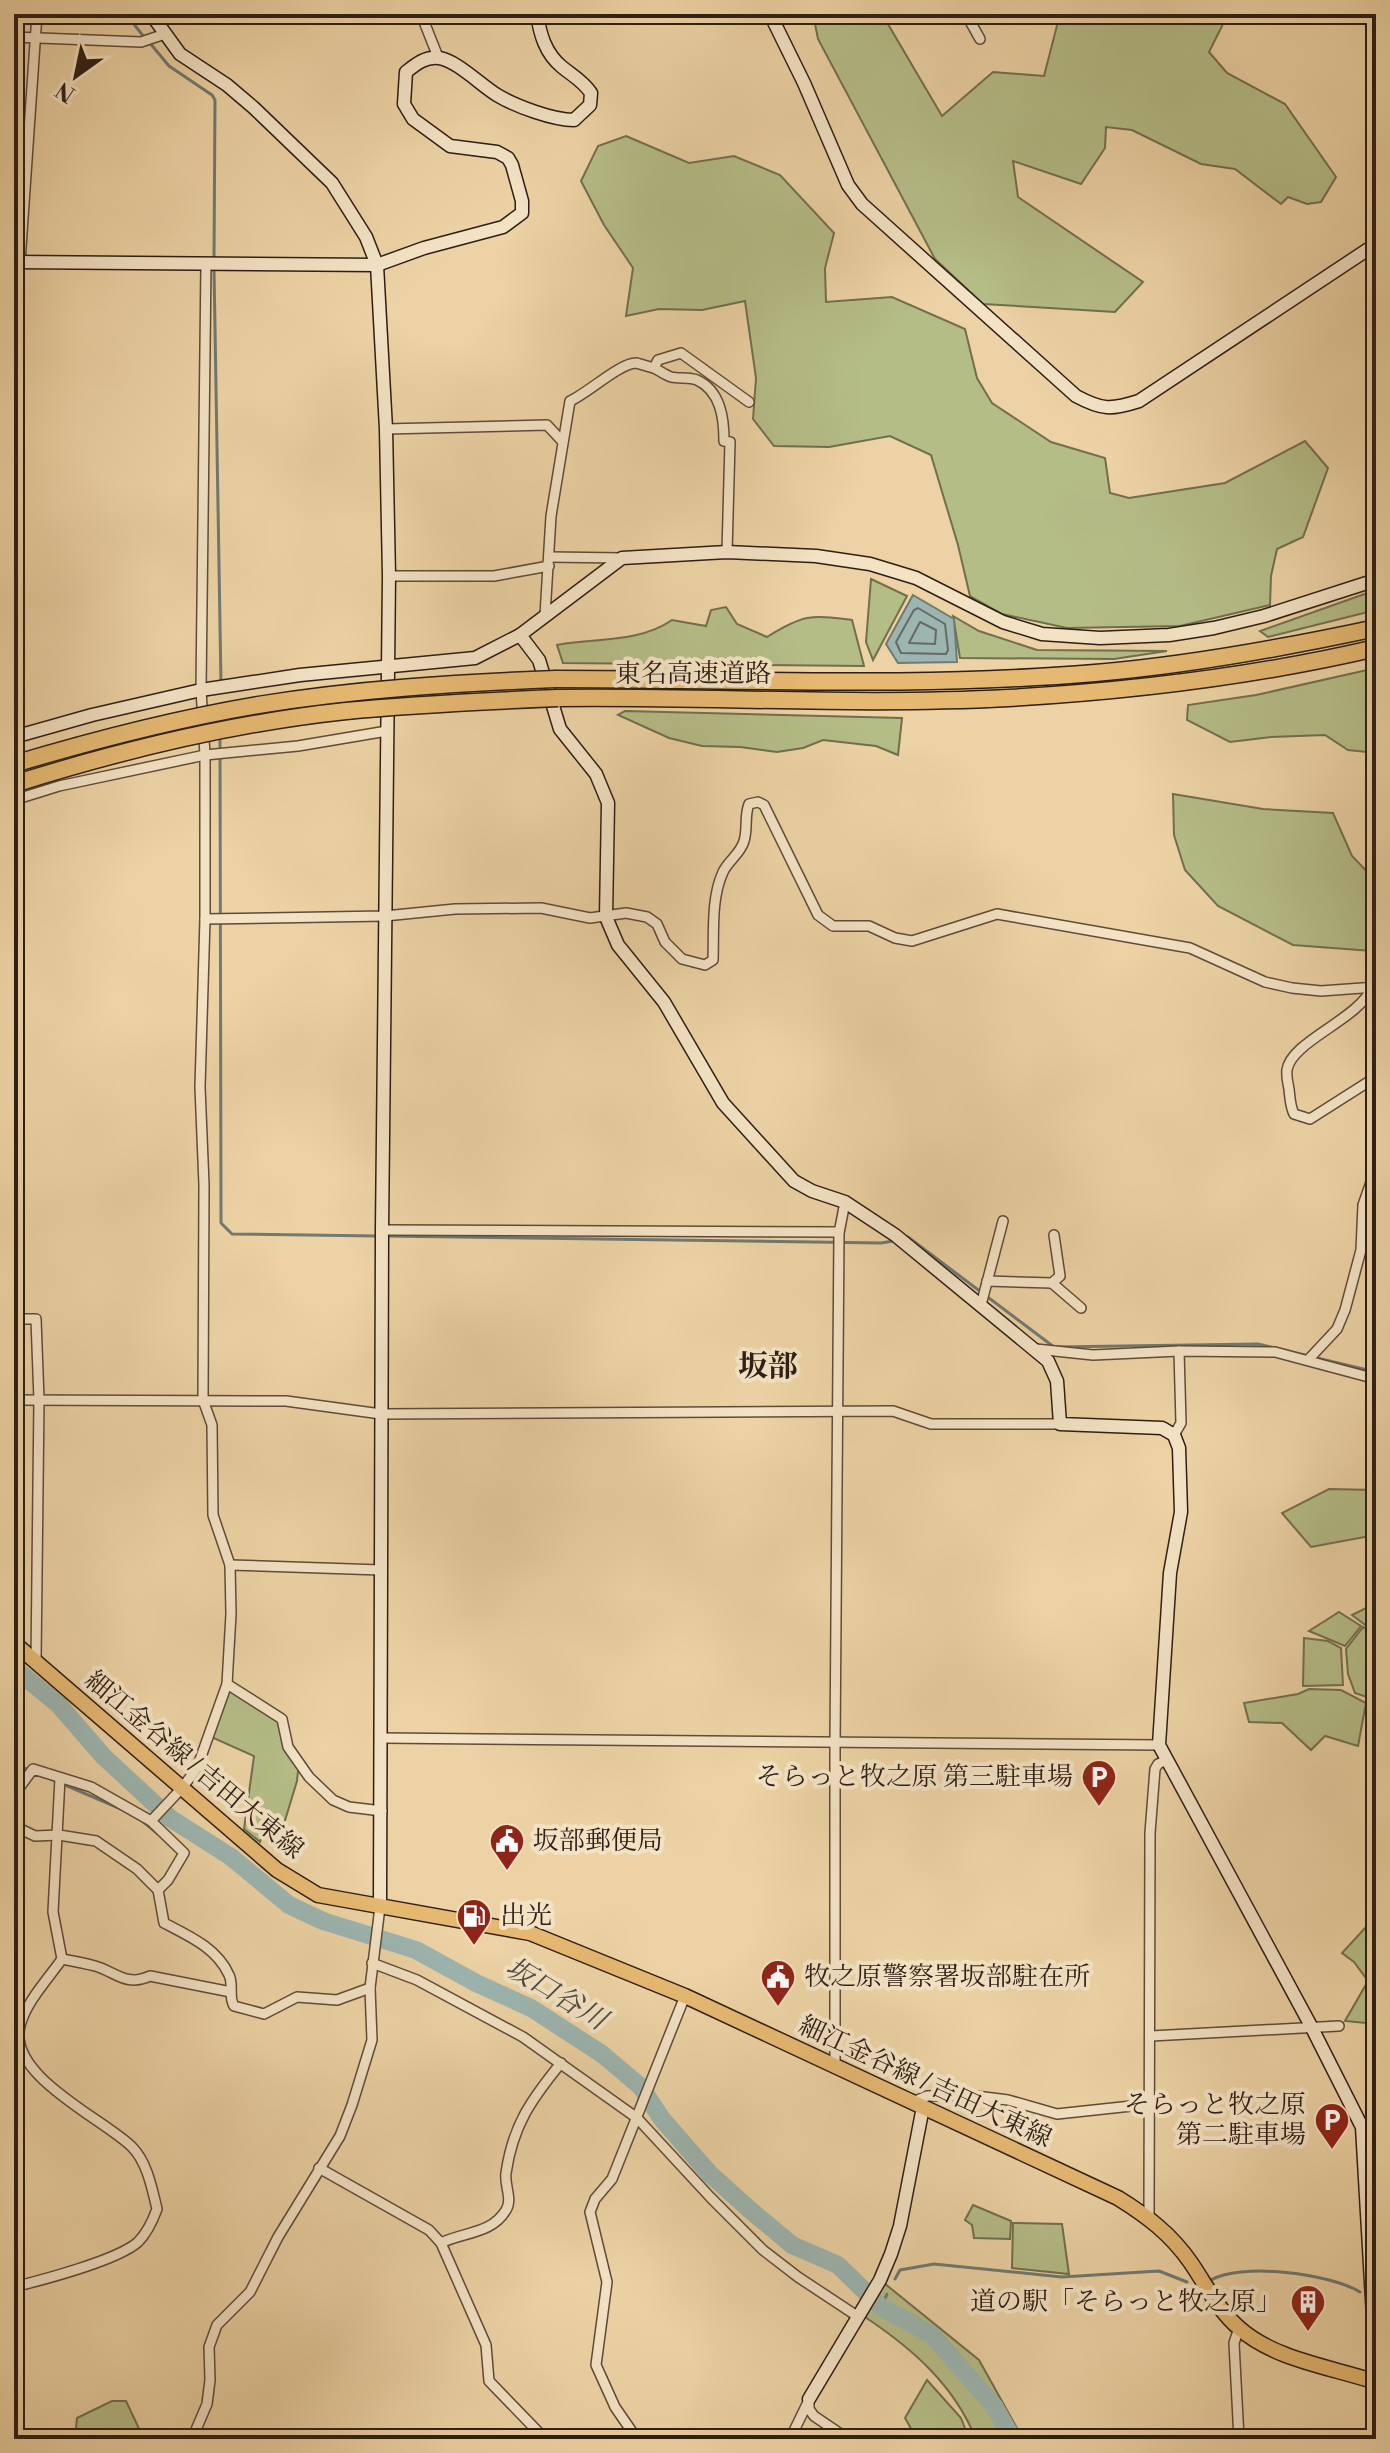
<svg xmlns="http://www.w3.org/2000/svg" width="1390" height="2453" font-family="'Libre Bodoni','Noto Serif JP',serif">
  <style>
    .green { fill: #b5bd87; stroke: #726e4e; stroke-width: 2 }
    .water { fill: #9cb5b0; stroke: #707972; stroke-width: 2 }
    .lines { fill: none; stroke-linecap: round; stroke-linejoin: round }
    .shore { stroke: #656a62; stroke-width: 2 }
    .stream { stroke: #707972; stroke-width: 3 }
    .river { stroke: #9cb5b0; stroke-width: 18 }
    .street-casing { stroke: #5e4b38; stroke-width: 12 }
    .secondary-casing { stroke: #2e1e14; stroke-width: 15 }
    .primary-casing { stroke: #2e1e14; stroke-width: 17 }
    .highway-casing { stroke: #2e1e14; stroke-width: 19 }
    .street { stroke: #f3e2c4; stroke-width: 9 }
    .secondary { stroke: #f3e2c4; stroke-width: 12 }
    .primary { stroke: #e6b972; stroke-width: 14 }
    .highway { stroke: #e6b972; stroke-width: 16 }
    .highway-bridge-casing { stroke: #2e1e14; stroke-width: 19; stroke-linecap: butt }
    .highway-bridge { stroke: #e6b972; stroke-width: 16 }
    .labels { text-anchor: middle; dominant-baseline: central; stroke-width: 8; stroke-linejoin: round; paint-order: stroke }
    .street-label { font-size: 26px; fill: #2e1e14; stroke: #f3e2c4 }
    .poi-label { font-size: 26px; fill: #2e1e14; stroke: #f3e2c4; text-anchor: end }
    .water-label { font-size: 28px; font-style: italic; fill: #4f4b43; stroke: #f3e2c4 }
    .quarter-label { font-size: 30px; font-weight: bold; fill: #2e1e14; stroke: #f3e2c4 }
  </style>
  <rect width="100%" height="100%" fill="#ecd2a4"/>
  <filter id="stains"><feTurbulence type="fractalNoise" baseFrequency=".0025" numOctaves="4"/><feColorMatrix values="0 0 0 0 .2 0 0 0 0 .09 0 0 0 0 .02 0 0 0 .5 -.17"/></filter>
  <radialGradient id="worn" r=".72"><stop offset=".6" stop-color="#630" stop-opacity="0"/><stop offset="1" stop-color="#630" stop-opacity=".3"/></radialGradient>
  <g class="green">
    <polygon points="813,14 882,14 942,116 993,72 1044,76 1060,14 1228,14 1209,52 1227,73 1285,104 1336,177 1321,202 1307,204 1288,197 1281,204 1235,169 1201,164 1132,130 1106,127 1105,148 1081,184 1013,161 1018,197 1143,282 1115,312 983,304 935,259 818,39"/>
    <polygon points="626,136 689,163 734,156 780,175 834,233 825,268 826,302 892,297 965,329 977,378 992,403 1051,442 1105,458 1110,493 1129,498 1225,483 1305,441 1328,468 1303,537 1277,549 1271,576 1270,605 1180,626 1067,628 1002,614 970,596 958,545 931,455 890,436 829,447 774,446 753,419 756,378 745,301 702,310 659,309 626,316 633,268 604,225 581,181 598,146"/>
    <polygon points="871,579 907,596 873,660 866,642"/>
    <polygon points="1376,590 1376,610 1268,637 1260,631"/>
    <path d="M 726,607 L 737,624 L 767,637 C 804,614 810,615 852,620 L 864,666 L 563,663 L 557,645 C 595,638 639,643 672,620 L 706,626 L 711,610 Z"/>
    <polygon points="953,616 979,631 1037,650 1167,651 1114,659 960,658"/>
    <polygon points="1376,668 1376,753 1348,750 1325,735 1271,737 1230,742 1187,720 1188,705 1256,695"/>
    <polygon points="625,711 902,718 898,755 876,746 823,740 803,748 777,752 740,747 702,746 669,738 618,715"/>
    <polygon points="1173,794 1263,809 1333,813 1352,856 1376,881 1376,949 1372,951 1293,945 1218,906 1185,870 1174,835"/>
    <polygon points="1329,1489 1376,1490 1376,1535 1311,1547 1282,1513"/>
    <polygon points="1376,1603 1376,1633 1352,1615"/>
    <polygon points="1339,1612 1361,1626 1345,1646 1309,1631"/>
    <polygon points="1363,1627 1376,1634 1376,1667 1373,1685 1376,1686 1376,1700 1355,1693 1348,1674 1346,1649"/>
    <polygon points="1304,1638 1328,1641 1341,1648 1343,1685 1303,1686"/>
    <polygon points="228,1688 282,1719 299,1762 297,1781 283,1827 265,1825 260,1842 244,1829 254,1756 209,1736"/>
    <polygon points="1309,1689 1341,1690 1366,1703 1358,1746 1325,1736 1311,1750 1282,1723 1249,1722 1244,1703 1298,1694"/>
    <polygon points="1376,1916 1376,2024 1345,2021 1368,1981 1354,1962 1342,1953"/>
    <polygon points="973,2205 1011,2221 1010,2239 974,2238 972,2225 965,2220"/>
    <polygon points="1013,2223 1062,2224 1069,2274 1012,2268"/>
    <path d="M 884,2283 L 979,2360 L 1023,2439 L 976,2439 C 954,2385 913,2349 865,2317 Z"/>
    <polygon points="927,2380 961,2418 969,2439 917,2439 905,2418"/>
    <polygon points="112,2401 126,2401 143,2437 153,2439 75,2439 77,2418"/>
  </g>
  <polygon class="water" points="913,595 954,619 957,662 898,663 886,644"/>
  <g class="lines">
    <g class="shore">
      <polygon points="918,608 945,624 948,650 946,654 901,653 896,642 914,610"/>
      <polygon points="920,622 936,630 935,644 909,643"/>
    </g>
    <g class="stream">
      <polyline points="126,14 144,37"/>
      <polyline points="149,42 169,66 212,95 215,100 214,260"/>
      <polyline points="214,268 221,684"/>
      <polyline points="220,736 221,1223 232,1234 377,1236"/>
      <polyline points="385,1236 881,1243 893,1241"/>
      <polyline points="904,1238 908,1237 1054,1347 1258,1344 1376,1372"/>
      <polyline points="14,1763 29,1770"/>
      <polyline points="51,1779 121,1809"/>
      <polyline points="141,1820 158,1834"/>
      <polyline points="166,1824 170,1818"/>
      <polyline points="895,2279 900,2270 934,2264 1062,2277 1159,2271 1187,2282"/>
      <path d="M 1211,2280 C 1242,2262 1331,2274 1360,2292"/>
      <polyline points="881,2307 887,2294"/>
    </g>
    <polyline class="river" points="14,1668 59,1705 103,1756 170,1818 231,1857 289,1905 323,1921 416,1950 476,1983 531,2008 602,2054 641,2087 662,2119 709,2173 749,2209 792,2245 838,2265 881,2307 932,2335 994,2406 1013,2439"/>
    <g class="street-casing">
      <g id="street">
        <polyline points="421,14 438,57"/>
        <polyline points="966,14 980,39"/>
        <polyline points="14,37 141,42 165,34"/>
        <polyline points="20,262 37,14"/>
        <path d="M 654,368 C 660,371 665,375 671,377 C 679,379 689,377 697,380 C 721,391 724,419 724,441 L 730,442 L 727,552"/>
        <polyline points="386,429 547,425 562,441"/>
        <polyline points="549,557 622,558"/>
        <polyline points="389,576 494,576 549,566"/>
        <path d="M 545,615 L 551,516 L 570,401 C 588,393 620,363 636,363 C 641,364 649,367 654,368 L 658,360 L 681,353 L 749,402"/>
        <polyline points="14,800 59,786 205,755 298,746 387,731"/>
        <path d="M 205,919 L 385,916 L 455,909 L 541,908 L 590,918 L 626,913 L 647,917 L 657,924 L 665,942 L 682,959 L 705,965 L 713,960 C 714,932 711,898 723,872 C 728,861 741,853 744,841 C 748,828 744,817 749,804 L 758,802 L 764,805 L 818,915 L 833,926 L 869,926 L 895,938 L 912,941 L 997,914 L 1190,948 L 1265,982 L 1292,988 L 1321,991 L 1376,987"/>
        <path d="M 1372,987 C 1360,1019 1291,1041 1287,1070 C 1286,1076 1288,1083 1289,1089 C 1290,1098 1290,1106 1294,1114 L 1310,1119 L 1376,1077"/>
        <polyline points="382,1230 839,1232"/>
        <polyline points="987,1281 1052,1283 1060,1276 1054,1235"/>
        <polyline points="1052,1283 1081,1308"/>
        <polyline points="981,1305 1003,1221"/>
        <polyline points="14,1319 36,1319 39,1400 36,1662"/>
        <polyline points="1036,1349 1093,1355 1179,1351 1275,1352 1376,1379"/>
        <polyline points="1308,1360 1337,1329 1345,1310 1361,1250 1363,1205 1376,1168"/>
        <polyline points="14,1400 286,1401 381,1414 893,1411 931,1424 1060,1424"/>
        <polyline points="1174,1435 1181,1423 1179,1351"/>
        <polyline points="230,1565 381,1570"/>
        <polyline points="227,1684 282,1719 288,1747 309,1777 333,1800 349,1807 382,1811"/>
        <polyline points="382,1738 1159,1745"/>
        <path d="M 14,1795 L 33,1769 L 91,1787 L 151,1821 L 184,1853 L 168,1880 L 158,1890 L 164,1923 C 189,1936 217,1948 229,1975 C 234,1985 228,1996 234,2006 L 264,2014 L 297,1997 L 337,2000 L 370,1988"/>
        <polyline points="151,1821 182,1788 197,1768 227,1684 231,1614 230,1565 213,1515 212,1425 203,1400 204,1185 200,1087 205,919 205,755 201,690 206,263"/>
        <polyline points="14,1826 35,1836 59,1835 96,1841 137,1869 158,1890"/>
        <path d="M 62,1959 C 73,1961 84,1963 95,1966 C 116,1972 126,1987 150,1976 L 231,1992"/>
        <polyline points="372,1963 417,1980 523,2037 637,2118 711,2198 763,2250 798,2277 857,2316"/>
        <polyline points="1151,2036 1339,2026"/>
        <polyline points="835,2066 835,1744 839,1233 845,1202"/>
        <polyline points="913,2102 927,2096 968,2095 1008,2100 1057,2114 1150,2104"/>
        <polyline points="319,2168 429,2230 441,2243 486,2345 489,2381 545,2439"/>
        <polyline points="1149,2216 1150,1833 1155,1769 1158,1764 1167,1760"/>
        <path d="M 441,2243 C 463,2232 492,2234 506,2210 C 513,2199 504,2185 506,2173 C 513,2125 531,2100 561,2063"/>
        <path d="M 14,2287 C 42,2280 118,2260 138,2242 C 147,2233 153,2220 157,2209 C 152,2188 147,2162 132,2147 C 104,2119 7,2076 20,2026 C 26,2002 48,1979 62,1959 L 53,1912 L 60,1778"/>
        <polyline points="809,2399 809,2409 814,2416 848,2439"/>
        <polyline points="192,2439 207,2404 210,2380 209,2347 217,2325 250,2292 278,2237 340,2136 352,2105 372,2040 370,1988 380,1907"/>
        <polyline points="637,2439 615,2407 596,2365 607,2282 590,2212 595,2199 612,2179 685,1996"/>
        <polyline points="790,2439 808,2402"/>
        <polyline points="1239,2439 1234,2343 1239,2328"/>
      </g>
    </g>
    <g class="secondary-casing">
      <g id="secondary">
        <polyline points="151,14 180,54 227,85 254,108 332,183 366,237 377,265 386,429 389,576 382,1230 380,1907"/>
        <path d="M 770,14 L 804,83 L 848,185 L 862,204 L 1076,396 C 1102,410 1111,410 1139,401 L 1376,244"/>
        <path d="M 14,262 L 377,265 L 424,248 L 503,227 L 522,213 L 522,201 L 512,165 L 508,158 L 497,152 L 450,146 L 413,119 L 404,104 L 406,72 C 416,64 426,56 439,58 C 456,60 482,86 497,95 C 515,106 553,120 574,120 L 590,105 L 591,93 C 583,81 573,76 562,67 C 545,53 540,34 537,14"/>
        <polyline points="520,635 539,660 560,729 596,774 608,803 606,917 618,945 664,1002 723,1103 794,1181 812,1191 845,1202 895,1235 1048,1361 1057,1381 1060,1424 1162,1428 1174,1435 1179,1448 1181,1512 1170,1573 1159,1745 1311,2026 1362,2127 1376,2369"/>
        <polyline points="14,737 92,715 201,690 300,675 475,658 520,635 622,558 727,552 816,556 870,564 916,578 1003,622 1042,634 1100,638 1169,635 1214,628 1264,616 1376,580"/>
        <polyline points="809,2399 880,2280 891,2254 900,2226 923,2107"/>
      </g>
    </g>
    <g class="primary-casing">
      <path id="primary" d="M 14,1643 L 277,1870 L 318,1895 L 530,1933 L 685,1996 L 1118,2198 C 1147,2216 1171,2234 1191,2263 C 1206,2285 1218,2310 1239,2328 C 1275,2360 1331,2367 1376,2382"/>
    </g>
    <g class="highway-casing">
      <g id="highway">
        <path d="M 556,679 C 735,679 916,688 1095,673 C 1190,665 1283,648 1376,628"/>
        <path d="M 558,698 C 708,696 859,706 1008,698 C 1132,691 1256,676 1376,648"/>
      </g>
    </g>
    <use href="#street" class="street"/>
    <use href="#secondary" class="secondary"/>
    <use href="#primary" class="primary"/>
    <use href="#highway" class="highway"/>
    <g class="highway-bridge-casing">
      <g id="highway-bridge">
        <path d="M 14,764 C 94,740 175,719 258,705 C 357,689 456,683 556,679"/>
        <path d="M 14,784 C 122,750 233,723 346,711 C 416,704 487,701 558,698"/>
      </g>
    </g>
    <use href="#highway-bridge" class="highway-bridge"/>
  </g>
  <defs>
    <g id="parking-pin" transform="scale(1.8)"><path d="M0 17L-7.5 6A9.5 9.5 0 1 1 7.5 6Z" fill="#8f2418" stroke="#f3e2c4"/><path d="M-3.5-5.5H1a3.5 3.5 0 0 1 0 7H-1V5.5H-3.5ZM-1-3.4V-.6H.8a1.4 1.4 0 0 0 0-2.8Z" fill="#fff"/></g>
    <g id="civic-pin" transform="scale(1.8)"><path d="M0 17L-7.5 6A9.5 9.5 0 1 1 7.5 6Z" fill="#8f2418" stroke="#f3e2c4"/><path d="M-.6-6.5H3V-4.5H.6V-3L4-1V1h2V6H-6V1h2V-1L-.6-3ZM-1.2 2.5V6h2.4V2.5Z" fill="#fff"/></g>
    <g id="fuel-pin" transform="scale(1.8)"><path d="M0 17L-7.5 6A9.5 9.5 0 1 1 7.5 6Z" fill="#8f2418" stroke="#f3e2c4"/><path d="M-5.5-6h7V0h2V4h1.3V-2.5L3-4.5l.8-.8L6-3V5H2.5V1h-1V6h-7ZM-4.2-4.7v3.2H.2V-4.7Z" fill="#fff"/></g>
    <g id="building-pin" transform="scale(1.8)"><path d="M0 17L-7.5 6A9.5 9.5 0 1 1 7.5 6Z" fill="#8f2418" stroke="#f3e2c4"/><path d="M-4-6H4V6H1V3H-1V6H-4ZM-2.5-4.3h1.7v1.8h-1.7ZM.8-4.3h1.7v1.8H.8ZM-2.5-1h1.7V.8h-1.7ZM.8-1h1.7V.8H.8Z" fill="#fff"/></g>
  </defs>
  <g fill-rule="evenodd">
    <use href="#parking-pin" x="1099" y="1777"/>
    <use href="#civic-pin" x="507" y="1841"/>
    <use href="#fuel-pin" x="474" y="1916"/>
    <use href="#civic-pin" x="778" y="1977"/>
    <use href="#parking-pin" x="1332" y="2120"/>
    <use href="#building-pin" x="1308" y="2302"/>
  </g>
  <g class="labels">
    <g class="street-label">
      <text x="693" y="674">東名高速道路</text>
      <text transform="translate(194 1765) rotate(40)">細江金谷線 / 吉田大東線</text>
      <text transform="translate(925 2082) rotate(25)">細江金谷線 / 吉田大東線</text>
    </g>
    <g class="poi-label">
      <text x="1073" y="1777">そらっと牧之原 第三駐車場</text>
      <text x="533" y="1841" text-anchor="start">坂部郵便局</text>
      <text x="500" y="1916" text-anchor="start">出光</text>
      <text x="804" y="1977" text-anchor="start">牧之原警察署坂部駐在所</text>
      <text x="1306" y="2105">そらっと牧之原<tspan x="1306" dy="30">第二駐車場</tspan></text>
      <text x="1282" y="2302">道の駅「そらっと牧之原」</text>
    </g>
    <g class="water-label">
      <text transform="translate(556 1994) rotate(31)">坂口谷川</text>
    </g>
    <g class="quarter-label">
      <text x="768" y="1367">坂部</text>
    </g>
  </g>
  <rect width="1390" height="2453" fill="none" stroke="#ecd2a4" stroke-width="48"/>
  <rect x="16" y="16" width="1358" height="2421" fill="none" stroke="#2e1e14" stroke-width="4"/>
  <rect x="24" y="24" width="1342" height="2405" fill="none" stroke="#2e1e14" stroke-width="2"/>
  <g transform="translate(76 76) rotate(213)" stroke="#f3e2c4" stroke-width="6" paint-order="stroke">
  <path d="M0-6L14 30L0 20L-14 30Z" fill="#2e1e14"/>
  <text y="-12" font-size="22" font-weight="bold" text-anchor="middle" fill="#2e1e14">N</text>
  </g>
  <rect width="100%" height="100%" filter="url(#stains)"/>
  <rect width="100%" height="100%" fill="url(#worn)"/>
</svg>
